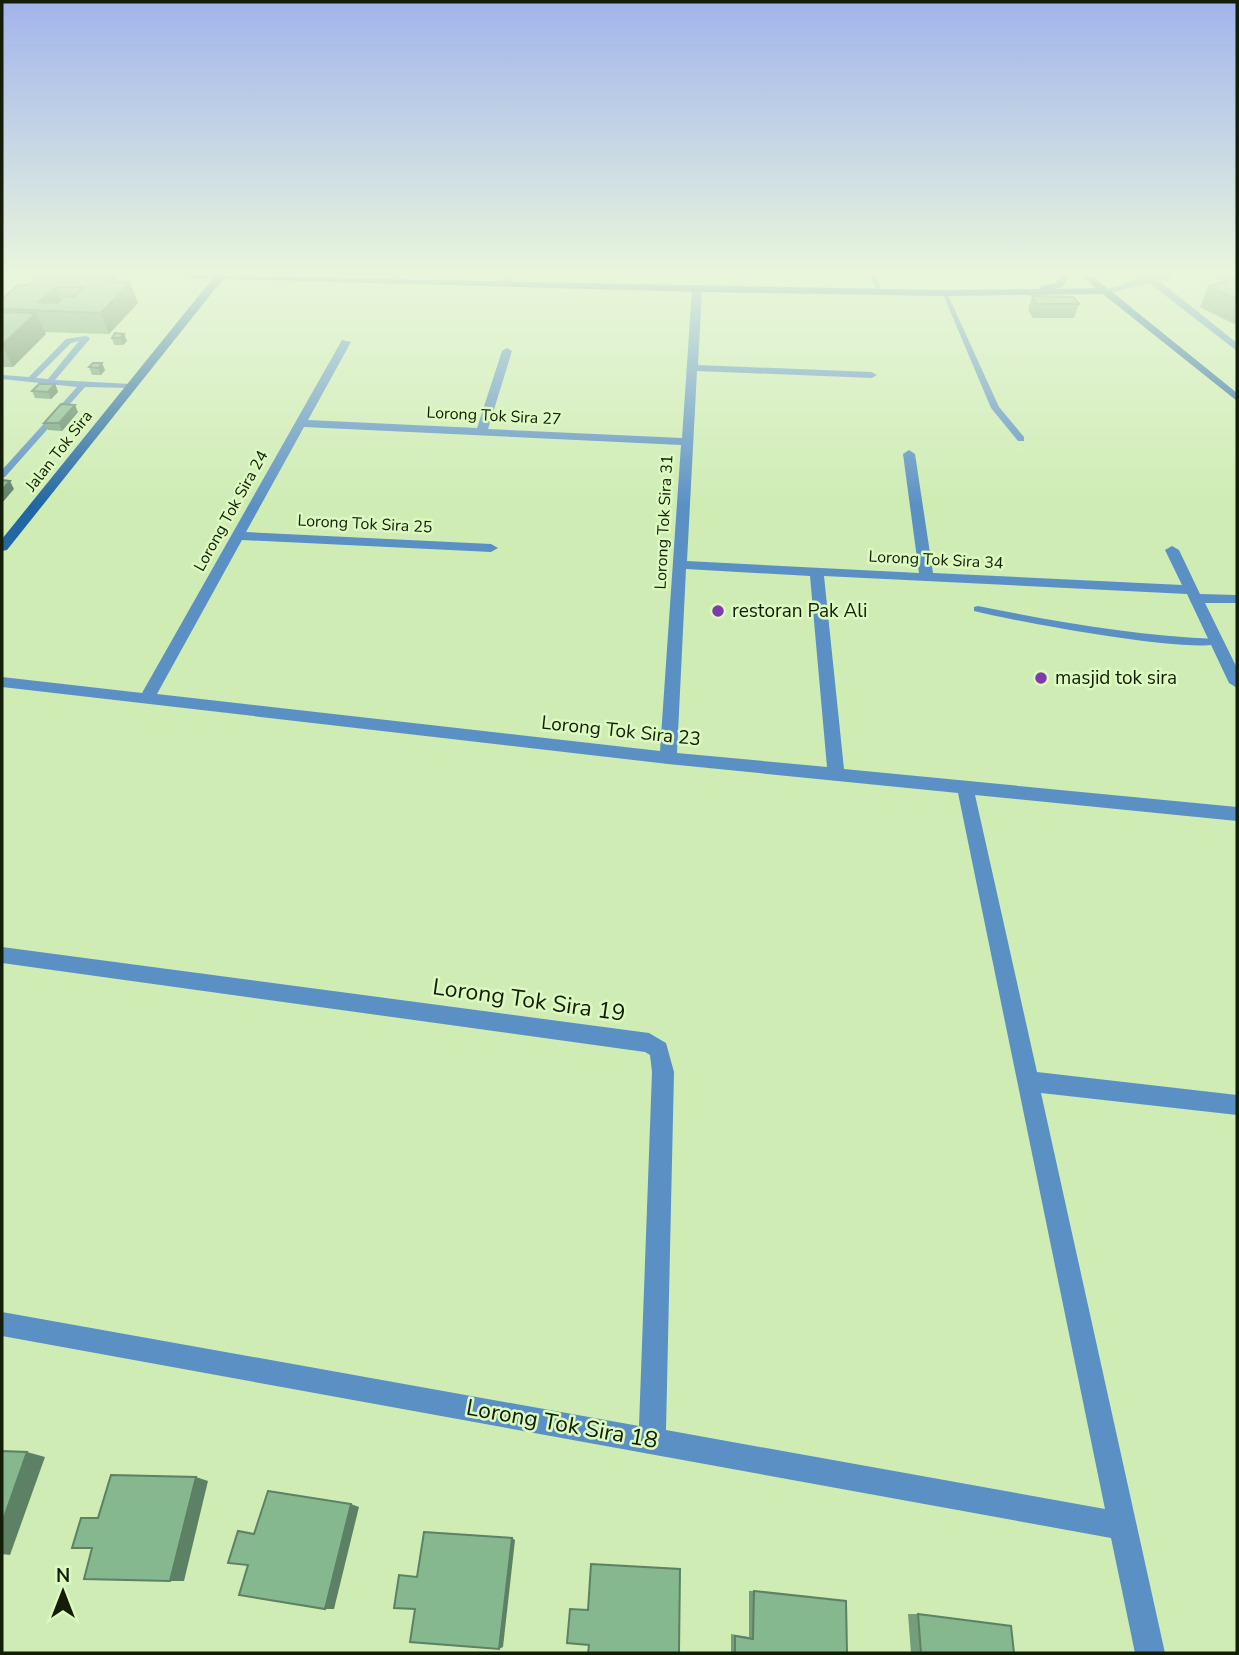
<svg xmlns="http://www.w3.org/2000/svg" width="1239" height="1655" font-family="'Nunito Sans',sans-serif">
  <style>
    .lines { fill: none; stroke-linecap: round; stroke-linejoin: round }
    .lane { fill: #5b90c5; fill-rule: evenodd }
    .street { fill: #5b90c5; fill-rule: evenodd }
    .secondary { fill: #2266a3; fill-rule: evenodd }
    .wall { fill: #729e7b }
    .shaded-wall { fill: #5d8164 }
    .building { fill: #85b88f; stroke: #5d8164; stroke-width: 2; fill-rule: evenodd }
    .poi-dot { fill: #813aad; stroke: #dcfac0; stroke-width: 2.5 }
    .labels { text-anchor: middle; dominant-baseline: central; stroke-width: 5; stroke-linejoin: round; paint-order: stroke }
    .far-street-label { font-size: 16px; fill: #131d08; stroke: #dcfac0 }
    .poi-label { font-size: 19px; fill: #131d08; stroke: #dcfac0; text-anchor: start }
    .street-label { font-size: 19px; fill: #131d08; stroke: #dcfac0 }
    .near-street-label { font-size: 23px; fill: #131d08; stroke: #dcfac0 }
  </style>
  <rect width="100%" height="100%" fill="#cfecb4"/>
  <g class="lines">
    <g class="lane">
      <polygon points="505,275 511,275 512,286 507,285"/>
      <polygon points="869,275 875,275 883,293 879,293"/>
      <polygon points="942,292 947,293 999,407 1024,437 1024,441 1018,441 991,408"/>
      <path d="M 86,336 L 90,338 L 89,340 L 55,380 L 131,384 L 135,386 L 131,388 L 85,387 L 5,477 L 2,478 L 2,470 L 77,387 L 2,379 L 2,375 L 29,377 L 66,339 ZM 79,341 L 48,379 L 36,378 L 71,343 Z"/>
      <path d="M 978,606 C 1058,622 1137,636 1218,639 L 1223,642 C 1203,657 1008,620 974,611 L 974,607 Z"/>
    </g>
    <g class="street">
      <polygon points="1140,275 1171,275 1158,280 1237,343 1237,351 1149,283 1106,294 1101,291 1143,278"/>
      <path d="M 697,286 L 702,289 L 698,365 L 872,372 L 877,375 L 872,378 L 697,371 L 687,561 L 919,573 L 903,454 L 909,450 L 915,454 L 933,573 L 1182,585 L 1165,550 L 1172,546 L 1179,550 L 1200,594 L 1237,595 L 1237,603 L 1205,603 L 1237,668 L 1237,688 L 1229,683 L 1187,594 L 824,576 L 844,769 L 1237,807 L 1237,821 L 975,795 L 1037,1072 L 1237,1095 L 1237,1115 L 1041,1093 L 1165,1653 L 1135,1653 L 1111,1538 L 2,1336 L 2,1312 L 639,1426 L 652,1072 L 650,1055 L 645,1052 L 2,963 L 2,947 L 649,1033 L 666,1043 L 674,1072 L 666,1430 L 1105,1509 L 958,793 L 668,764 L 2,687 L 2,677 L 142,693 L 342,340 L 351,342 L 308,420 L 477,428 L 502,351 L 507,348 L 512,351 L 488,429 L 682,438 L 692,289 ZM 304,427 L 681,445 L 660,751 L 157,694 L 242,540 L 491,552 L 498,548 L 491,544 L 246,532 ZM 686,569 L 810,576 L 827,767 L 677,753 Z"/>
    </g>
    <polygon class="secondary" points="185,275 944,290 1040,289 1041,286 1056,283 1060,275 1069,275 1063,287 1055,289 1096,288 1081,275 1091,275 1237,393 1237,401 1103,294 944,296 697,292 223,279 7,550 2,551 2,539 213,278 189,278"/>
  </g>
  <g class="wall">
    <polygon points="1210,275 1237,275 1237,323 1234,324 1200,307 1209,286 1226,282"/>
    <polygon points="117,282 138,303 109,334 44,332 46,334 13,367 2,367 2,291 4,297 29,285"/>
    <polygon points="1032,296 1079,304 1074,318 1033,318 1028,310"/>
    <polygon points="115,333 127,341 123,345 114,345 112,338"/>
    <polygon points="93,363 105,370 101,375 92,375 89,367"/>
    <polygon points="55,384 58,392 51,399 35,398 32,391"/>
    <polygon points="78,412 62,431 48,430 44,423"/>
    <polygon points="749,1591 754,1591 847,1653 731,1653 731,1634 749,1637"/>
    <polygon points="908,1614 918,1614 1014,1653 911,1653"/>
  </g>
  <g class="shaded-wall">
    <polygon points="115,276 121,292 130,282 138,303 109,334 101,313 109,282"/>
    <polygon points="55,287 64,307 39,302"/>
    <polygon points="36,313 46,334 13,367 2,345"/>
    <polygon points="124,334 127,341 123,345 120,338"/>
    <polygon points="102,363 105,370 101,375 98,368"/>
    <polygon points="55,384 58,392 51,399 48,392"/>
    <polygon points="75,405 78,412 62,431 59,423"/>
    <polygon points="10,481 14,489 2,503 2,490"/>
    <polygon points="27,1452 45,1457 10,1555 2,1554 2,1523"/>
    <polygon points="196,1477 208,1481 184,1581 170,1581"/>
    <polygon points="351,1504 359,1507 334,1609 325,1609"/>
    <polygon points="512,1538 515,1540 503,1647 499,1649"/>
  </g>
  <g class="building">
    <path d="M 40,275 L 115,276 L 109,282 L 130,282 L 101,313 L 2,309 L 2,299 L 18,285 L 29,285 ZM 55,287 L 83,287 L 74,297 L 64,297 L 58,303 L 39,302 Z"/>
    <polygon points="1237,279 1237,300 1209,286"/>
    <polygon points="1032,296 1073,297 1079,304 1037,304"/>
    <polygon points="2,312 36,313 2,345"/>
    <polygon points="115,333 124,334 120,338 112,338"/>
    <polygon points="93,363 102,363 98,368 89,367"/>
    <polygon points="39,384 55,384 48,392 32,391"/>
    <polygon points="61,404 75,405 59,423 44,423"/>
    <polygon points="2,480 10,481 2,490"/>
    <polygon points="2,1451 27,1452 2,1523"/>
    <polygon points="111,1475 196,1477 170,1581 84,1579 92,1548 72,1548 81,1518 98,1518"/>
    <polygon points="268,1491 351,1504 325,1609 239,1595 248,1565 228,1563 238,1531 254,1534"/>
    <polygon points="424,1532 512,1538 499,1649 410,1642 415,1609 394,1608 399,1575 417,1577"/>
    <polygon points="591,1564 680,1569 679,1653 588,1653 589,1645 567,1643 570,1609 588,1610"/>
    <polygon points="754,1591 846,1601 847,1653 735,1653 735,1636 753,1639"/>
    <polygon points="918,1614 1011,1626 1014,1653 921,1653"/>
  </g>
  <linearGradient id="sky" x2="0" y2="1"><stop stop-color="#a1b4ec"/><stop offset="0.54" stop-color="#e9f6dd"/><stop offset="1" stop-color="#e9f6dd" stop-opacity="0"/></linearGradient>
  <rect width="1239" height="506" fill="url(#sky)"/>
  <g class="poi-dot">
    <circle cx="718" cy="611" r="7"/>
    <circle cx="1041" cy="678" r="7"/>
  </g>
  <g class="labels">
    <g class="far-street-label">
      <text transform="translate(494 416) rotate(3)">Lorong Tok Sira 27</text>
      <text transform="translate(59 451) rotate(-52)">Jalan Tok Sira</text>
      <text transform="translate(231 511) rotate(-61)">Lorong Tok Sira 24</text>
      <text transform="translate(664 522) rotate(-87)">Lorong Tok Sira 31</text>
      <text transform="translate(365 524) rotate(3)">Lorong Tok Sira 25</text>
      <text transform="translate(936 560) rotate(3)">Lorong Tok Sira 34</text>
    </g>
    <g class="poi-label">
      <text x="732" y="611">restoran Pak Ali</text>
      <text x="1055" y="678">masjid tok sira</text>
    </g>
    <g class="street-label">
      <text transform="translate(621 731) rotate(6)">Lorong Tok Sira 23</text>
    </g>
    <g class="near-street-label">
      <text transform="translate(529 1000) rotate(8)">Lorong Tok Sira 19</text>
      <text transform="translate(562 1424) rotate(10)">Lorong Tok Sira 18</text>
    </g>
  </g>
  <rect width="1239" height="1655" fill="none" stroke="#131d08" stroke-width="7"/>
  <g transform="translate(63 1592)" stroke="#dcfac0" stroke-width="5" paint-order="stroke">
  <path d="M0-5L12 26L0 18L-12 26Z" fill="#131d08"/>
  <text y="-10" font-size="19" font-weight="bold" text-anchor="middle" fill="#131d08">N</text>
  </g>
</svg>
